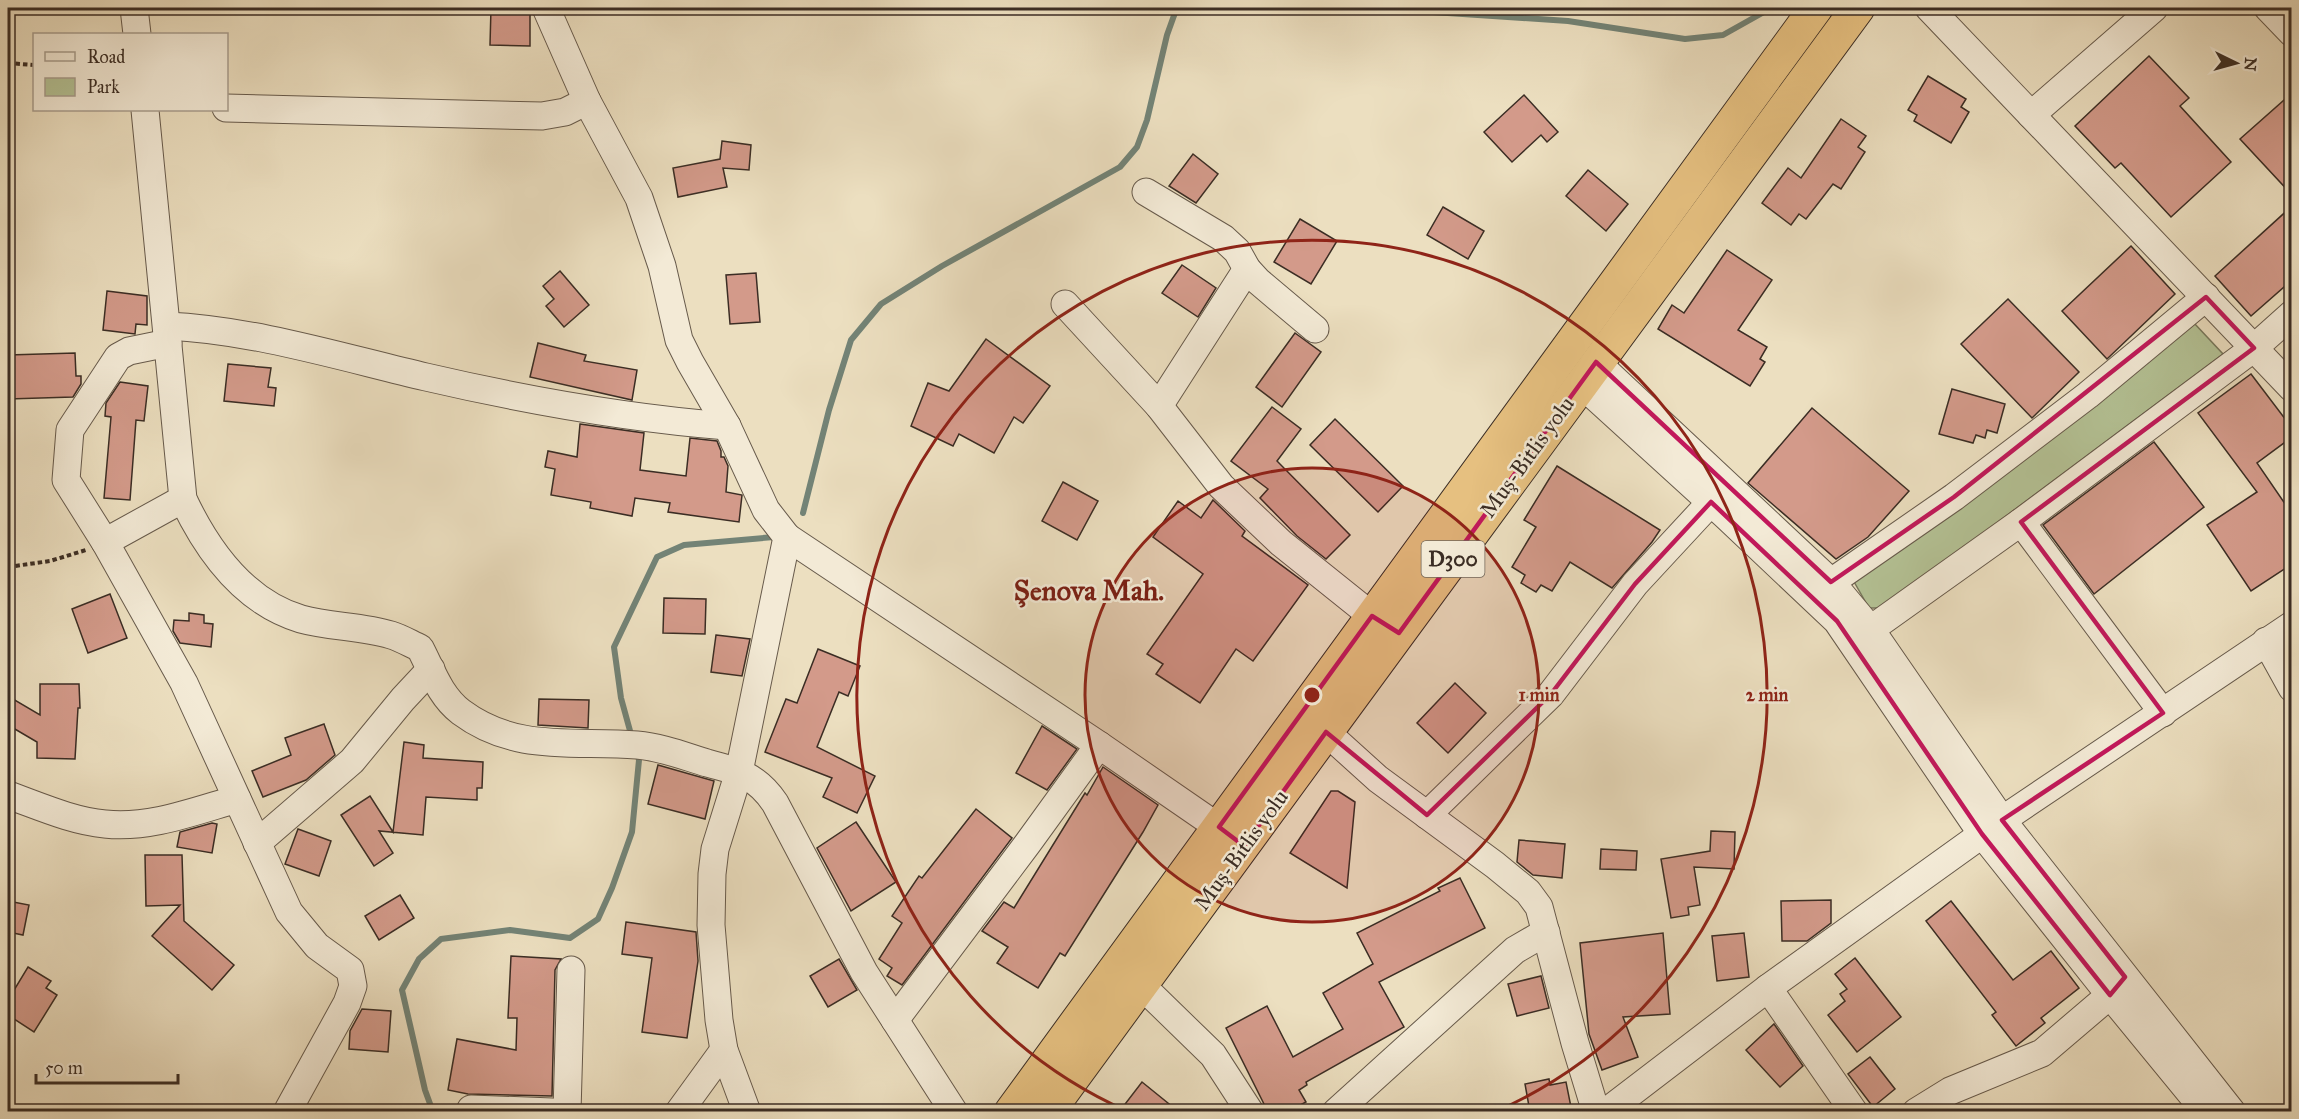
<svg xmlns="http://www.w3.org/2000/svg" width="2299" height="1119" font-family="'IM FELL Great Primer',serif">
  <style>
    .green { fill: #b4c295; stroke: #78785c; stroke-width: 1.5 }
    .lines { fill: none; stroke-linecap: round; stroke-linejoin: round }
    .stream { stroke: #738376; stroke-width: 6 }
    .building { fill: #d39a8a; stroke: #3b2d24; stroke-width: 1.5 }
    .minor-casing { stroke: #675a4b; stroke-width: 29 }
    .highway-casing { stroke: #3b2d24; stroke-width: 35 }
    .path { stroke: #3b2d24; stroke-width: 4; stroke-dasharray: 4.5 3; stroke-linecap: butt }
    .minor { stroke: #f3ead6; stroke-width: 27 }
    .highway { stroke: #e6c080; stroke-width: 33 }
    .marked { fill: none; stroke: #c2185b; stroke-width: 4.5; stroke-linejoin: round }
    .ring { fill: none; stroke: #8f2418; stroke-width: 3 }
    .labels { text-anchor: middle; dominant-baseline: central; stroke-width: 5; stroke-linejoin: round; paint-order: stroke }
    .shield { fill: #f3ead6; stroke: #726659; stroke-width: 1.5 }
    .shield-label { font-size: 21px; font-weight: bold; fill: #3b2d24 }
    .street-label { font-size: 22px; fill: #3b2d24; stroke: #f3ead6 }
    .district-label { font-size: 28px; font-weight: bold; fill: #7a1f14; stroke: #f3ead6 }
    .centre { fill: #8f2418; stroke: #f3ead6; stroke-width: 3 }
    .ring-label { font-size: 18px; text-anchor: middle; font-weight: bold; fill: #8f2418; stroke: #f3ead6; stroke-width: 5; stroke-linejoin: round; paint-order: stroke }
  </style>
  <rect width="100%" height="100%" fill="#ecdfc0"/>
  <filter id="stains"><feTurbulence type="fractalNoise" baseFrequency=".00333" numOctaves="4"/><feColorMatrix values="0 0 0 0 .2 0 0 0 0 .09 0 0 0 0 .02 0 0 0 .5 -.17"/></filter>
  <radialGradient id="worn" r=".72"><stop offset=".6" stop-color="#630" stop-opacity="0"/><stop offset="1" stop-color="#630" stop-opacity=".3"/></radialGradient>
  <polygon class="green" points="2194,323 2223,354 1883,608 1869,608 1853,580"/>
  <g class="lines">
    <g class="stream">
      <polyline points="1373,8 1568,21 1685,39 1723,35 1764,12 1768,8"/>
      <polyline points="803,513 829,410 851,340 881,304 942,266 1120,167 1137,147 1147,120 1167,35 1176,10 1184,8"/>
      <polyline points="632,738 621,698 614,647 657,557 684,545 774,537"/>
      <polyline points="433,1112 425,1090 402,990 419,959 441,939 510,930 570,938 598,919 612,888 632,832 639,760 637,753"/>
    </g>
  </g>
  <g class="building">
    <polygon points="491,8 530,8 530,46 490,45"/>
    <polygon points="2149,56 2189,98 2180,106 2231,162 2171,217 2121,163 2115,168 2075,126"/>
    <polygon points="1928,76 1966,99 1961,107 1969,112 1951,143 1914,121 1917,115 1908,110"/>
    <polygon points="2292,93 2292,195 2240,139"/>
    <polygon points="1524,95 1558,132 1547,142 1541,135 1512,162 1484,132"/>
    <polygon points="1841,119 1866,136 1858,147 1865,152 1841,189 1833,184 1806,219 1799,214 1791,225 1762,203 1788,168 1801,178"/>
    <polygon points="722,141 751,145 749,170 723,168 727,187 678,197 673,168 720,159"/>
    <polygon points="1193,154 1218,174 1196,203 1169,186"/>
    <polygon points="1588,170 1628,204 1606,231 1566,196"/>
    <polygon points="2292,206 2292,280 2251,316 2215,276"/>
    <polygon points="1443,207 1484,231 1468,259 1427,235"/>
    <polygon points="1300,219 1337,241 1311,284 1274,262"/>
    <polygon points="2131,246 2175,294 2107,359 2062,311"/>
    <polygon points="1727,250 1772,280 1738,330 1767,347 1760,359 1765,362 1750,386 1658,329 1672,305 1684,313"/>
    <polygon points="1182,265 1216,288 1198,317 1162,293"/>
    <polygon points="560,271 589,305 564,327 546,306 554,299 543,286"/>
    <polygon points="756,273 760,322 730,324 726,275"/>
    <polygon points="107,291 147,296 147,325 136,324 135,334 103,330"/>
    <polygon points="2008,299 2079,372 2032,418 1961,344"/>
    <polygon points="1295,333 1321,352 1282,407 1256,387"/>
    <polygon points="986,339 1050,386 1023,423 1014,417 994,453 959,434 953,446 911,426 928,383 949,391"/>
    <polygon points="538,343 586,355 584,361 637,370 632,400 530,377"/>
    <polygon points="75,353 76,376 81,376 81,384 73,397 8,399 8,355"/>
    <polygon points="228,364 271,368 268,387 276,388 274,406 224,401"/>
    <polygon points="2251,374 2292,428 2292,437 2257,463 2292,514 2292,564 2251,591 2207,525 2257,492 2198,413"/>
    <polygon points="120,382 148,386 144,421 136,420 130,500 104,498 111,417 105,416 106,403"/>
    <polygon points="1952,389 2005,404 1997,433 1987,430 1985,438 1976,435 1973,443 1939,434"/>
    <polygon points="1272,407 1301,429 1277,461 1350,535 1326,559 1297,536 1260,498 1268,489 1231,461"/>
    <polygon points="1812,408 1909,491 1868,537 1836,559 1748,483"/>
    <polygon points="1335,419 1403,486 1378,512 1310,445"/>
    <polygon points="580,424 644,433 640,470 686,476 690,438 717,441 721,451 721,457 724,457 728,466 726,492 742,495 739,522 668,512 670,503 635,498 632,516 590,508 591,502 551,495 555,469 545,467 548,451 577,457"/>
    <polygon points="2154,442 2204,507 2094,594 2043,525"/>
    <polygon points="1557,466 1660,530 1652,542 1612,588 1570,562 1552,591 1541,585 1536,592 1521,583 1525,575 1512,567 1536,527 1524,520"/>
    <polygon points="1063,482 1098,501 1077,540 1042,521"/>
    <polygon points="1213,500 1245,531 1242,536 1308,585 1253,661 1236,649 1200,703 1156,674 1163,664 1147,654 1203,574 1153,537 1178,501 1201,518"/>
    <polygon points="110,594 127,638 88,653 72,609"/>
    <polygon points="664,598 706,599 705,634 663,633"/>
    <polygon points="189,613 204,615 204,623 213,624 211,647 180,643 173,631 174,620 189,621"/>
    <polygon points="716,635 750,639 742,676 711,672"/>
    <polygon points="818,649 860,666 848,696 839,692 817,747 875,776 857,813 823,797 832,778 765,752 786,699 797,703"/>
    <polygon points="1455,683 1486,713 1448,753 1417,723"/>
    <polygon points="40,684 79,684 80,708 78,708 75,759 37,758 37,742 8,725 8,696 40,715"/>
    <polygon points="539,699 589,700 588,728 538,725"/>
    <polygon points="324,724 335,755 306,780 263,797 252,771 291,755 285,738"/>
    <polygon points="1042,726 1077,749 1047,790 1016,773"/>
    <polygon points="404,742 424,745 423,758 483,762 482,788 477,788 477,800 426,797 423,835 379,831 393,853 374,866 341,815 370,796 393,832"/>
    <polygon points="658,765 714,781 705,819 648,804"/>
    <polygon points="1103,767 1158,805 1143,832 1065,956 1060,953 1038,988 997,963 1008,947 982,931 1004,902 1014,908 1085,793 1087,795"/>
    <polygon points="1331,791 1338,791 1355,802 1347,888 1290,853"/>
    <polygon points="976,809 1012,838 902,985 887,976 892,968 879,959 902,923 892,916 919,876 922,878"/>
    <polygon points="856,822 896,882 851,911 817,848"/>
    <polygon points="212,823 217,824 212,853 177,847 180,832"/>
    <polygon points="298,829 331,841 319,876 285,864"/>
    <polygon points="1711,831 1735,832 1734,869 1694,867 1700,905 1688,907 1689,915 1671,918 1661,859 1710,851"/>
    <polygon points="1519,840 1565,844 1562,878 1533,875 1517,862"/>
    <polygon points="1601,849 1637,851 1636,870 1600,869"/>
    <polygon points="145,855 182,855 184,921 234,965 212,990 152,936 180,905 146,906"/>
    <polygon points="1460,878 1485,928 1379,982 1404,1027 1306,1082 1307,1085 1299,1090 1306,1102 1287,1112 1268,1112 1226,1028 1267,1006 1293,1057 1343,1029 1323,993 1373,964 1357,933 1440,891 1438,888"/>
    <polygon points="400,895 414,918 379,940 365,916"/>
    <polygon points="1831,900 1831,923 1807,941 1782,941 1781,901"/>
    <polygon points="8,901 29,905 23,935 8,932"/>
    <polygon points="1951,901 2013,980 2051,951 2079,988 2041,1018 2045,1023 2016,1046 1992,1015 1996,1012 1926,921"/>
    <polygon points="626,922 696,932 698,961 687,1038 642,1032 652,958 622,954"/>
    <polygon points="1663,933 1670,1014 1623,1017 1638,1057 1602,1070 1589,1034 1580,943"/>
    <polygon points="1744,933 1749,977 1717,981 1712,936"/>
    <polygon points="511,956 561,959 555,970 552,1096 468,1094 448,1090 457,1039 516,1050 517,1018 508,1018"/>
    <polygon points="1855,958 1901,1017 1857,1052 1828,1015 1845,1001 1840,994 1847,989 1835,974"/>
    <polygon points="839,959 857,990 828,1007 810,976"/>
    <polygon points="28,967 51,981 46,988 57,995 34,1032 8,1015 8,1000"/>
    <polygon points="1541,976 1549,1008 1517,1016 1508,984"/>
    <polygon points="362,1009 391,1011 388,1052 349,1049 350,1031"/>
    <polygon points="1774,1024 1803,1066 1780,1087 1746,1050"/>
    <polygon points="1870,1057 1895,1089 1873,1107 1848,1074"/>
    <polygon points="1549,1079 1550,1085 1566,1082 1572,1112 1530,1112 1525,1084"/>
    <polygon points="1142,1082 1179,1112 1119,1112"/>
  </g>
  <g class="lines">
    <g class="minor-casing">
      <g id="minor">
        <polyline points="134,8 137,34"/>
        <polyline points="546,8 587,101 639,198 662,266 679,340 690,362 727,426 766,510 787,537 739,772 715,849 712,874 711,925 719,1020 724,1050 747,1112"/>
        <polyline points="1929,8 2292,388"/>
        <polyline points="2268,8 2292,33"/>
        <polyline points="226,108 542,116 565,112 587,101"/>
        <path d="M 145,110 L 183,499 C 207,550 244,602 301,619 C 330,627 362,626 391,635 C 401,638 411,644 420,648 C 432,671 440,696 461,712 C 516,753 574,740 637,745 C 661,747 684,756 707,763 C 738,771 757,776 775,803 L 864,972 L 954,1112"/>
        <polyline points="2031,115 2154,8"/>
        <polyline points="1146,192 1223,238 1237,251 1247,269 1258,281 1315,329"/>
        <polyline points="1065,304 1159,406 1221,486 1281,543 1372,616"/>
        <path d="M 167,326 C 254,330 341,357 426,377 C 525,400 625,418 727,426"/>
        <polyline points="168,343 129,351 118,357 70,430 66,480 105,542 184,683 289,912 317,946 350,970 353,986 347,1003 287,1112"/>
        <polyline points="1596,362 1831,582 1871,630 2002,820 2232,1112"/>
        <polyline points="1580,383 1726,516 1837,621 1982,834 2110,995 2206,1112"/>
        <polyline points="1159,406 1247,269"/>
        <polyline points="2021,522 2163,713"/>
        <polyline points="787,537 1099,745 1234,838"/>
        <polyline points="105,542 183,499"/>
        <polyline points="1817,592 1954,497 2088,395 2206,297"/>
        <polyline points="1857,639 2021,522 2254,348 2292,314"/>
        <polyline points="2266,641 2292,688"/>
        <polyline points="1326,732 1378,779 1495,865 1528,892 1539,907 1575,1043 1596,1112"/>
        <path d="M 8,795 C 39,806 72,821 105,824 C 149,829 195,811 237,799"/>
        <polyline points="1427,815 1551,694 1635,584 1711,502"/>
        <polyline points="257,843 352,761 403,699 431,669"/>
        <polyline points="1141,985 1213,1055 1250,1112"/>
        <polyline points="1768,988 1854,1112"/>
        <polyline points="895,1020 1028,843 1099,745"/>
        <polyline points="471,1109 552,1112"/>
        <polyline points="567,1112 571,970"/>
        <polyline points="679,1112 724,1050"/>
        <polyline points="1336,1112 1515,950 1546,932"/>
        <polyline points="1606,1112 1768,988 2002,820 2292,625"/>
        <polyline points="1916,1112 1950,1091 2042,1053 2110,995 2120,983"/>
      </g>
    </g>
    <g class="highway-casing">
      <g id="highway">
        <polyline points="1011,1112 1816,8"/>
        <path d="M 1048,1112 C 1318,744 1587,374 1858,8"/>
      </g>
    </g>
    <g class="path">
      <polyline points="8,63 34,65"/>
      <polyline points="8,567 50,561 86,550"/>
    </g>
    <use href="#minor" class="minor"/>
    <use href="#highway" class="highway"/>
  </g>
  <path class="marked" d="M 2206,297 L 2254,348 L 2021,522 L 2163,713 L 2002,820 L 2125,977 L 2110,995 L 1982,834 L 1837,621 L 1711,502 L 1635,584 L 1551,694 L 1427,815 L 1326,732 L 1244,846 L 1219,827 L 1372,616 L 1399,633 L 1596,362 L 1831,582 L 1954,497 Z"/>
  <circle cx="1312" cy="695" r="227" fill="#8f2418" fill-opacity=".12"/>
  <g class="ring">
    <circle cx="1312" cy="695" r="227"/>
    <path d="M1127 1111A455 455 0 1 1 1497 1111"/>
  </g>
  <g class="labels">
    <rect class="shield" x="1421.5" y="541" width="63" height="36" rx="4.5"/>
    <g class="shield-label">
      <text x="1453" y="559">D300</text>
    </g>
    <g class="street-label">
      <text transform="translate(1527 457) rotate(-54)">Muş-Bitlis yolu</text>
      <text transform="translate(1241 850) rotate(-54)">Muş-Bitlis yolu</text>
    </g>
    <g class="district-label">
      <text x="1089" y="590">Şenova Mah.</text>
    </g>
  </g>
  <circle cx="1312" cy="695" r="9" class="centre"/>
  <g class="ring-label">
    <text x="1539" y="701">1 min</text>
    <text x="1767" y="701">2 min</text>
  </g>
  <rect width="2299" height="1119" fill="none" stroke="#ecdfc0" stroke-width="30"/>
  <rect x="9" y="9" width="2281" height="1101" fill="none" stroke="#3b2d24" stroke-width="3"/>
  <rect x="15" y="15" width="2269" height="1089" fill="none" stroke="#3b2d24" stroke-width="1.5"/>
  <rect x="33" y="33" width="195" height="78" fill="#f3ead6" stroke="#a99e8f" stroke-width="1.5"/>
  <rect x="45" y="52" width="30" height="9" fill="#f3ead6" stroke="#a99e8f" stroke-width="1.5"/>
  <text x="87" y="63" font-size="18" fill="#3b2d24">Road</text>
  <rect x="45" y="78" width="30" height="18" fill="#b4c295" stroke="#a99e8f" stroke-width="1.5"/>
  <text x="87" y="93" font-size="18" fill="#3b2d24">Park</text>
  <g transform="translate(2236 63) rotate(95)" stroke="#f3ead6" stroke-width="4.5" paint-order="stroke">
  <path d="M0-4.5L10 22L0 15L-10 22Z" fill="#3b2d24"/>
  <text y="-9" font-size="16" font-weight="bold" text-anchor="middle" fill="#3b2d24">N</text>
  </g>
  <path d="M36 1074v9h142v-9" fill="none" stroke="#3b2d24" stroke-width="3"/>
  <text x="45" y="1074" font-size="18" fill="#3b2d24" stroke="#f3ead6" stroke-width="4.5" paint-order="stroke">50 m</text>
  <rect width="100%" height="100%" filter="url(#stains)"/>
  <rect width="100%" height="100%" fill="url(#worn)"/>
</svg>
